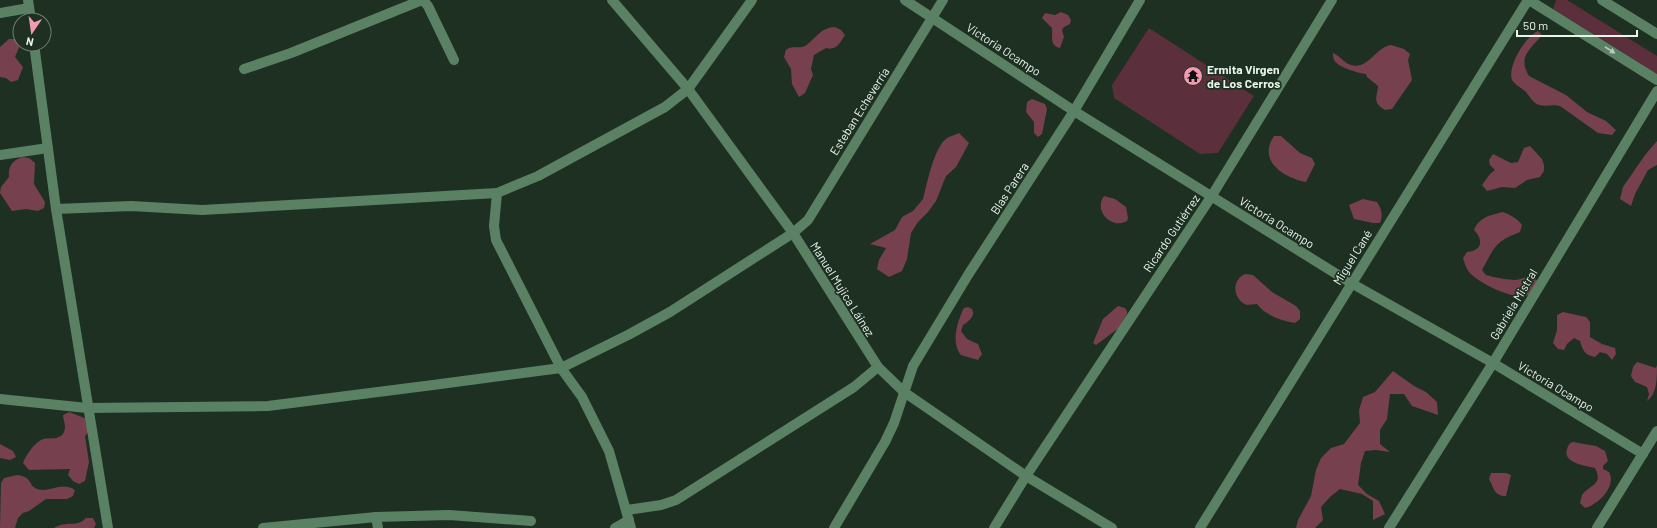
<svg xmlns="http://www.w3.org/2000/svg" width="1657" height="528" font-family="Barlow,sans-serif">
  <style>
    .green { fill: #5b2f3b }
    .forest { fill: #76404e }
    .lines { fill: none; stroke-linecap: round; stroke-linejoin: round }
    .minor { stroke: #5a8164; stroke-width: 10 }
    .oneway { fill: #b7ccbc }
    .labels { text-anchor: middle; dominant-baseline: central; stroke-width: 3.5; stroke-linejoin: round; paint-order: stroke }
    .street-label { font-size: 12px; fill: #e9f5eb; stroke: #1d3022 }
    .poi-label { font-size: 12px; font-weight: bold; fill: #e9f5eb; stroke: #1d3022; text-anchor: start }
  </style>
  <rect width="100%" height="100%" fill="#1d3022"/>
  <g class="green">
    <polygon points="1556,0 1567,0 1657,56 1657,74 1553,9"/>
    <polygon points="1149,28 1254,96 1218,153 1200,154 1114,98 1112,85"/>
  </g>
  <g class="forest">
    <path d="M 1061,12 L 1068,15 L 1071,20 L 1070,24 L 1064,27 L 1062,30 L 1064,37 L 1060,48 C 1049,45 1053,37 1052,28 L 1042,18 L 1045,13 L 1055,15 Z"/>
    <path d="M 835,27 L 841,30 L 845,35 C 840,43 836,51 826,48 L 814,55 L 811,69 L 813,75 L 805,93 L 799,97 L 792,84 L 791,69 L 784,57 C 785,55 785,52 786,50 C 791,45 799,49 805,46 C 816,39 819,28 835,27 Z"/>
    <path d="M 1538,31 L 1542,35 C 1531,49 1517,56 1529,76 L 1566,95 L 1587,112 L 1606,121 L 1616,130 L 1612,135 L 1598,133 L 1560,106 C 1553,104 1546,107 1539,105 C 1533,103 1530,97 1526,92 C 1522,88 1515,85 1512,80 C 1507,66 1526,36 1538,31 Z"/>
    <polygon points="9,39 16,39 20,45 15,57 23,67 18,80 11,82 6,78 0,77 0,47"/>
    <path d="M 1391,45 L 1404,49 L 1410,54 L 1408,60 L 1412,80 L 1392,109 L 1385,110 C 1372,102 1377,98 1378,86 L 1367,77 L 1366,74 C 1358,73 1337,67 1334,60 C 1333,58 1333,55 1333,53 C 1340,56 1344,63 1351,65 C 1368,70 1376,47 1391,45 Z"/>
    <polygon points="1032,99 1045,104 1047,109 1042,134 1038,137 1034,133 1034,122 1026,112 1027,102"/>
    <path d="M 959,133 L 969,143 L 956,167 L 946,176 L 936,201 L 928,212 L 918,222 L 911,233 L 907,259 L 902,271 L 889,277 L 877,269 L 879,260 L 886,248 L 870,244 L 895,230 L 902,217 L 913,211 L 923,199 C 927,184 934,147 947,138 C 950,136 956,135 959,133 Z"/>
    <path d="M 1274,136 L 1281,136 L 1300,153 L 1312,158 L 1315,164 L 1306,182 C 1284,178 1257,161 1274,136 Z"/>
    <polygon points="1657,141 1657,165 1648,170 1635,194 1631,206 1620,199 1623,187 1645,155"/>
    <polygon points="1530,146 1542,159 1544,165 1544,171 1540,177 1527,180 1515,188 1502,187 1487,191 1482,185 1490,174 1495,170 1490,165 1489,160 1493,154 1511,163 1518,162 1524,148"/>
    <path d="M 22,157 L 29,158 L 35,163 L 34,184 L 45,202 L 44,208 L 38,211 L 26,209 L 12,211 L 0,193 L 1,187 L 9,177 C 8,166 12,161 22,157 Z"/>
    <path d="M 1104,196 L 1115,199 L 1126,207 L 1128,218 L 1127,221 C 1112,230 1093,211 1104,196 Z"/>
    <path d="M 1363,199 L 1377,202 C 1382,210 1383,215 1380,223 L 1373,223 L 1354,219 L 1349,205 Z"/>
    <path d="M 1503,212 C 1509,214 1518,219 1522,225 L 1520,232 C 1494,242 1495,247 1482,270 L 1486,275 C 1493,277 1508,280 1515,280 C 1526,279 1529,272 1539,282 C 1537,285 1535,290 1532,293 C 1519,304 1478,283 1469,272 C 1466,268 1464,262 1463,258 L 1467,252 C 1482,251 1484,240 1474,230 C 1479,217 1491,215 1503,212 Z"/>
    <path d="M 1245,274 L 1253,275 L 1272,292 L 1296,306 L 1300,311 L 1300,319 L 1295,323 C 1281,320 1266,316 1257,304 C 1254,304 1250,305 1247,305 C 1234,301 1230,281 1245,274 Z"/>
    <polygon points="1118,306 1125,308 1127,311 1127,314 1119,328 1096,345 1093,343 1103,319"/>
    <path d="M 968,307 L 972,309 C 976,316 969,321 963,325 L 961,331 L 967,339 L 978,344 L 982,354 L 978,360 L 961,355 C 951,343 957,321 964,308 Z"/>
    <path d="M 1563,312 L 1586,317 L 1590,322 L 1590,337 L 1602,344 L 1615,348 L 1616,354 L 1612,360 L 1607,354 L 1600,352 L 1595,357 C 1584,355 1583,350 1580,341 L 1574,338 L 1567,344 L 1564,350 L 1558,349 L 1553,343 L 1557,330 L 1557,315 Z"/>
    <path d="M 1637,362 L 1656,368 L 1657,365 C 1657,379 1657,394 1647,401 L 1649,394 L 1647,387 L 1635,382 L 1631,376 L 1633,367 Z"/>
    <polygon points="1393,371 1414,386 1426,392 1437,402 1438,415 1412,406 1404,394 1390,394 1387,419 1380,430 1380,444 1390,452 1376,450 1365,451 1361,463 1358,485 1367,494 1379,501 1385,514 1373,520 1373,501 1362,494 1340,489 1330,497 1321,507 1323,520 1315,528 1296,528 1298,520 1311,496 1316,470 1321,458 1331,448 1344,444 1360,423 1359,410 1363,397 1375,392"/>
    <path d="M 69,412 L 87,419 L 89,431 L 85,436 L 89,462 L 85,481 L 79,484 L 73,481 L 68,475 L 70,469 L 29,470 L 23,463 C 26,455 34,443 43,439 C 50,437 64,442 65,427 C 65,423 63,419 63,415 Z"/>
    <path d="M 1573,442 L 1596,446 L 1605,451 L 1608,461 L 1603,466 L 1603,469 L 1609,472 C 1617,486 1598,505 1585,508 L 1580,503 L 1582,495 C 1589,485 1604,485 1595,468 C 1582,465 1557,462 1570,443 Z"/>
    <polygon points="0,444 13,451 16,457 10,460 0,458"/>
    <path d="M 1491,473 L 1506,473 L 1511,475 L 1506,496 C 1494,496 1494,488 1489,479 Z"/>
    <path d="M 17,475 C 33,477 28,485 37,489 C 51,493 61,481 75,490 L 73,496 L 67,499 L 46,499 L 29,511 L 23,513 L 18,518 L 15,528 L 0,528 L 1,483 L 4,478 Z"/>
    <path d="M 86,518 L 93,518 L 96,524 L 94,528 L 54,528 C 66,520 77,528 86,518 Z"/>
  </g>
  <g class="lines">
    <g class="minor">
      <polyline points="28,0 31,20"/>
      <polyline points="423,0 428,6 454,60"/>
      <polyline points="612,0 688,89 793,233 878,367 904,392 1026,476 1112,528"/>
      <polyline points="905,0 1074,111 1351,283 1493,363 1643,454"/>
      <polyline points="1529,0 1657,80"/>
      <polyline points="1602,0 1657,34"/>
      <polyline points="0,13 29,8"/>
      <polyline points="34,44 56,209 108,528"/>
      <polyline points="244,69 291,53 422,0"/>
      <polyline points="0,155 48,148"/>
      <polyline points="497,193 494,226 496,240 561,368 582,397 609,451 631,528"/>
      <polyline points="56,209 131,206 202,210 497,193 538,176 665,107 688,89 752,0"/>
      <polyline points="0,399 87,408 268,406 433,385 561,368 628,335 670,312 793,233 808,220 943,0"/>
      <polyline points="627,510 661,505 676,500 854,387 878,367"/>
      <polyline points="376,517 378,528"/>
      <polyline points="263,528 376,517 449,515 531,521"/>
      <polyline points="615,528 629,520"/>
      <polyline points="834,528 885,442 894,423 913,366 968,275 1074,111 1140,0"/>
      <polyline points="994,528 1026,476 1211,197 1332,0"/>
      <polyline points="1200,528 1528,0"/>
      <polyline points="1389,528 1493,363 1657,91"/>
      <polyline points="1597,528 1657,431"/>
    </g>
  </g>
  <defs><path id="oneway-solid" d="M-6-.8H1V-3.2L6.5 0L1 3.2V.8H-6Z"/></defs>
  <use class="oneway" href="#oneway-solid" transform="translate(1610 50) rotate(32)"/>
  <defs>
    <g id="temple-disc" transform="scale(1)"><circle r="9.5" fill="#f29ab0" stroke="#1d3022"/><path d="M0-6L5-2H3V0L6.5 2.5H4V6H1.5V3h-3V6H-4V2.5H-6.5L-3 0V-2H-5Z" fill="#111"/></g>
  </defs>
  <g fill-rule="evenodd">
    <use href="#temple-disc" x="1193" y="76"/>
  </g>
  <g class="labels">
    <g class="street-label">
      <text transform="translate(1004 49) rotate(33)">Victoria Ocampo</text>
      <text transform="translate(859 111) rotate(-58)">Esteban Echeverría</text>
      <text transform="translate(1009 188) rotate(-57)">Blas Parera</text>
      <text transform="translate(1277 222) rotate(32)">Victoria Ocampo</text>
      <text transform="translate(1171 233) rotate(-56)">Ricardo Gutiérrez</text>
      <text transform="translate(1352 257) rotate(-58)">Miguel Cané</text>
      <text transform="translate(843 289) rotate(58)">Manuel Mujica Láinez</text>
      <text transform="translate(1513 304) rotate(-59)">Gabriela Mistral</text>
      <text transform="translate(1556 386) rotate(31)">Victoria Ocampo</text>
    </g>
    <g class="poi-label">
      <text x="1207" y="69">Ermita Virgen<tspan x="1207" dy="14">de Los Cerros</tspan></text>
    </g>
  </g>
  <g transform="translate(32 32) rotate(193)"><circle r="19" fill="#1d3022" stroke="#6f7f72"/>
  <path d="M0-3L7 15L0 10L-7 15Z" fill="#f29ab0"/>
  <text y="-6" font-size="11" font-weight="bold" text-anchor="middle" fill="#e9f5eb">N</text>
  </g>
  <path d="M1517 30v6h120v-6" fill="none" stroke="#e9f5eb" stroke-width="2"/>
  <text x="1523" y="30" font-size="12" fill="#e9f5eb" stroke="#1d3022" stroke-width="3" paint-order="stroke">50 m</text>
</svg>
